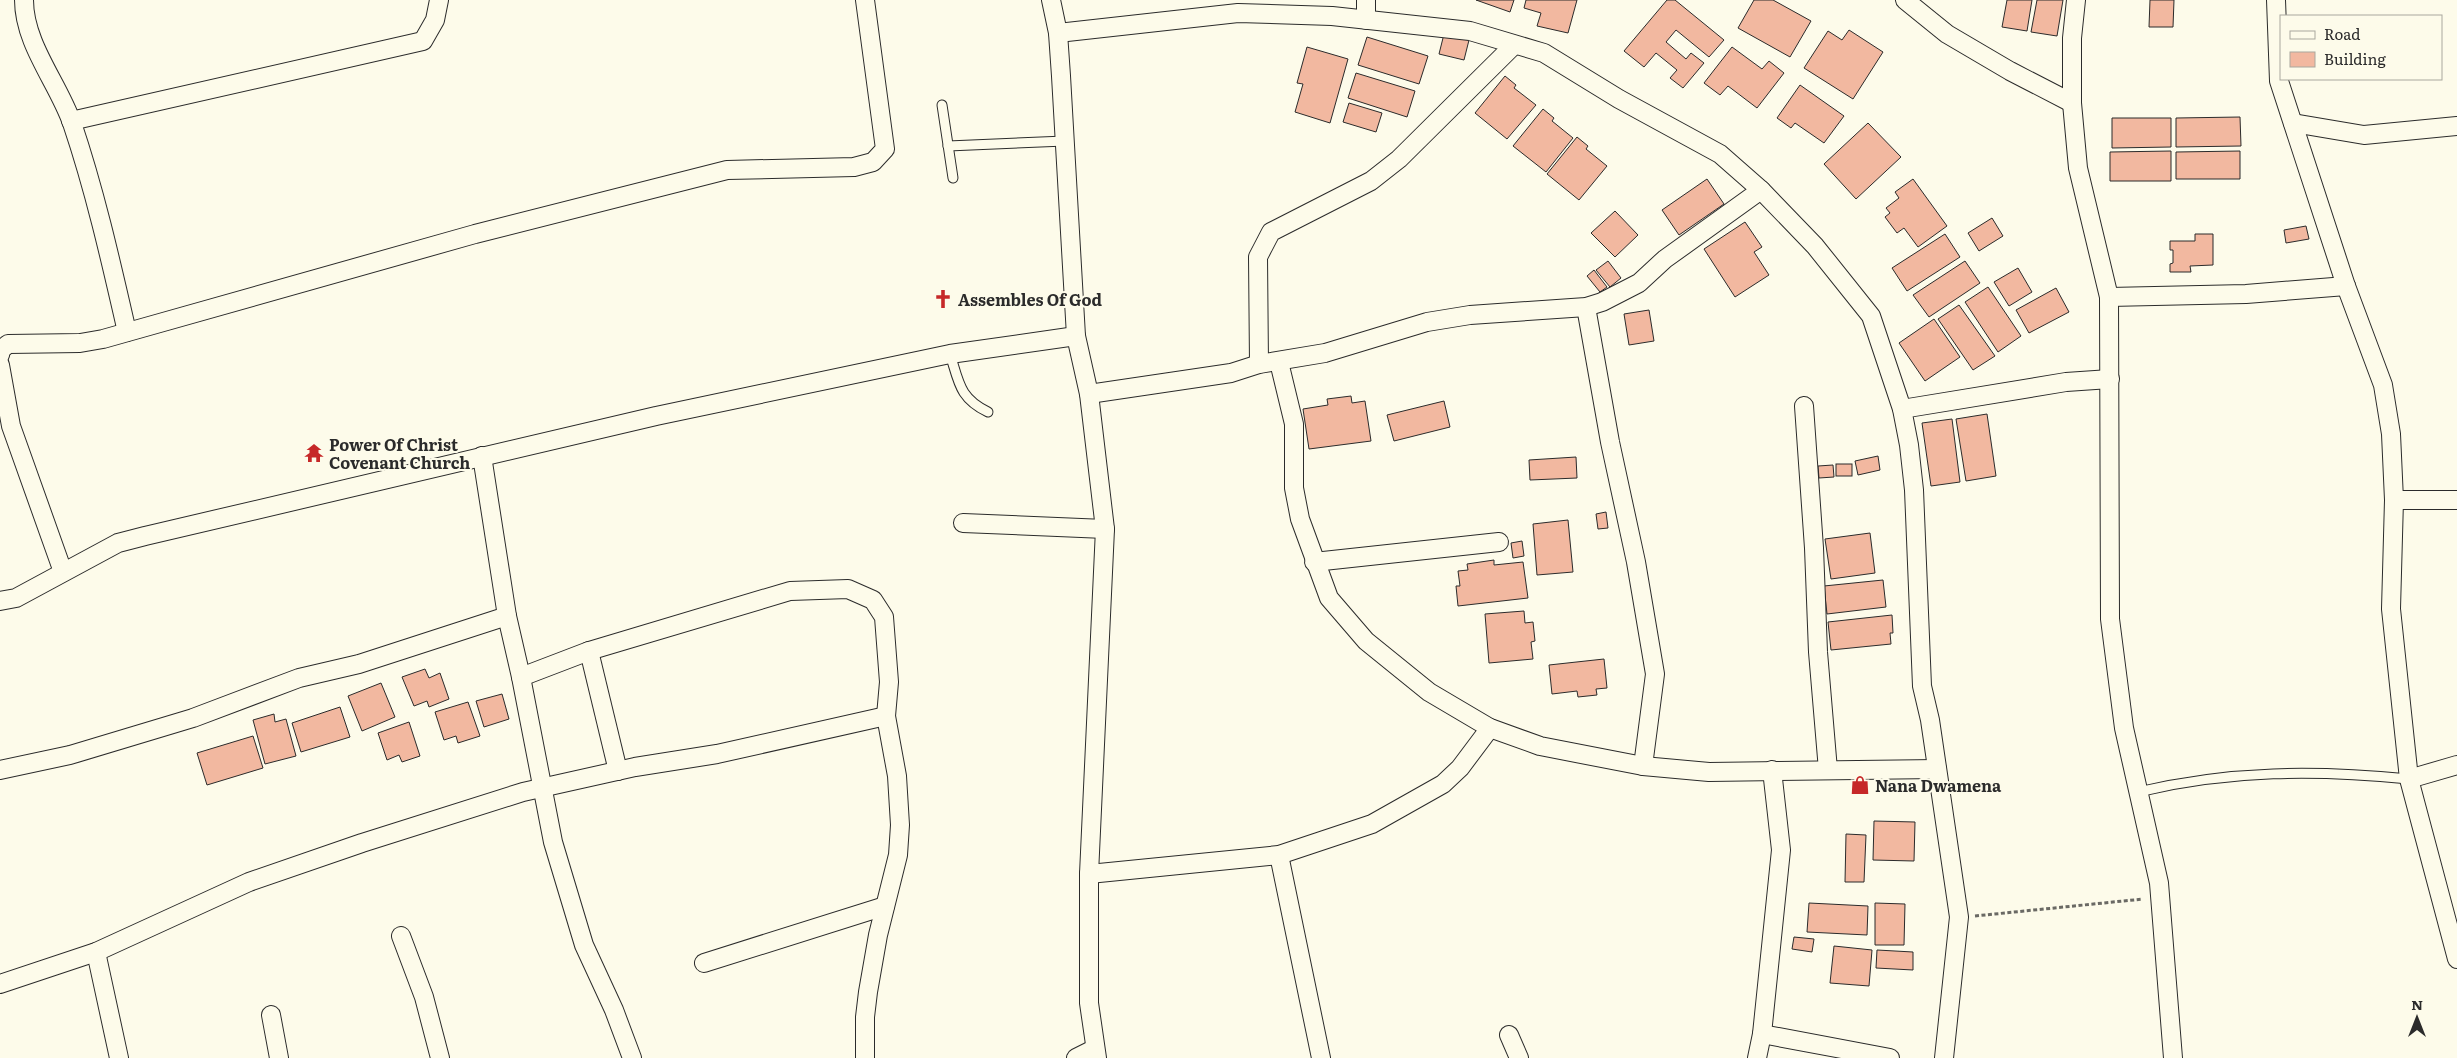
<svg xmlns="http://www.w3.org/2000/svg" width="2457" height="1058" font-family="Literata,serif">
  <style>
    .building { fill: #f2b8a0; stroke: #2b2b2b }
    .lines { fill: none; stroke-linecap: round; stroke-linejoin: round }
    .service-casing { stroke: #2b2b2b; stroke-width: 11 }
    .minor-casing { stroke: #2b2b2b; stroke-width: 20 }
    .path { stroke: #6a6964; stroke-width: 3; stroke-dasharray: 4 2.5; stroke-linecap: butt }
    .service { stroke: #fdfbea; stroke-width: 9 }
    .minor { stroke: #fdfbea; stroke-width: 18 }
    .labels { text-anchor: middle; dominant-baseline: central; stroke-width: 4; stroke-linejoin: round; paint-order: stroke }
    .poi-label { font-size: 16px; font-weight: bold; fill: #2b2b2b; stroke: #fdfbea; text-anchor: start }
  </style>
  <rect width="100%" height="100%" fill="#fdfbea"/>
  <g class="building">
    <polygon points="1476,0 1514,0 1510,12"/>
    <polygon points="1526,0 1577,0 1568,33 1537,26 1541,13 1524,8"/>
    <polygon points="1667,0 1675,0 1724,40 1709,57 1676,30 1666,42 1686,59 1691,53 1704,63 1683,88 1670,78 1677,70 1656,53 1644,67 1624,51"/>
    <polygon points="1754,0 1773,0 1811,21 1790,57 1738,28"/>
    <polygon points="2007,0 2032,0 2027,31 2002,27"/>
    <polygon points="2037,0 2063,0 2057,36 2031,32"/>
    <polygon points="2150,0 2174,0 2173,27 2149,27"/>
    <polygon points="1849,30 1883,52 1853,99 1804,68 1828,31 1842,40"/>
    <polygon points="1444,34 1469,40 1464,60 1439,54"/>
    <polygon points="1367,37 1428,56 1419,84 1358,65"/>
    <polygon points="1307,47 1348,59 1330,123 1295,112 1303,84 1297,83"/>
    <polygon points="1732,47 1762,69 1769,61 1784,73 1757,108 1728,86 1720,95 1704,83"/>
    <polygon points="1356,73 1415,91 1407,117 1348,98"/>
    <polygon points="1505,76 1516,85 1514,88 1536,105 1507,139 1475,113"/>
    <polygon points="1800,85 1844,116 1824,143 1795,123 1791,128 1777,118"/>
    <polygon points="1349,103 1382,113 1376,132 1343,122"/>
    <polygon points="1543,109 1554,118 1552,121 1573,138 1546,172 1513,146"/>
    <polygon points="2240,117 2241,146 2176,147 2176,118"/>
    <polygon points="2112,118 2171,118 2171,147 2112,148"/>
    <polygon points="1868,123 1901,157 1856,199 1824,164"/>
    <polygon points="1577,137 1588,146 1586,149 1607,166 1579,200 1547,174"/>
    <polygon points="2171,151 2171,181 2110,181 2110,152"/>
    <polygon points="2240,151 2240,179 2176,179 2176,152"/>
    <polygon points="1707,179 1724,204 1679,235 1662,210"/>
    <polygon points="1913,179 1947,226 1918,247 1904,228 1897,233 1885,217 1890,213 1886,208 1899,198 1895,192"/>
    <polygon points="1615,211 1638,235 1615,257 1591,233"/>
    <polygon points="1992,218 2003,236 1979,251 1968,233"/>
    <polygon points="1745,222 1762,247 1754,252 1769,275 1735,297 1704,249"/>
    <polygon points="2306,226 2309,239 2286,243 2284,230"/>
    <polygon points="1945,234 1960,257 1907,291 1892,268"/>
    <polygon points="2195,234 2213,234 2213,265 2190,266 2191,272 2170,272 2170,264 2173,263 2173,250 2170,250 2170,241 2195,241"/>
    <polygon points="1608,261 1621,278 1610,287 1596,270"/>
    <polygon points="1965,261 1980,283 1929,317 1913,295"/>
    <polygon points="2018,268 2032,292 2009,306 1994,282"/>
    <polygon points="1594,270 1607,287 1600,292 1587,276"/>
    <polygon points="1988,287 2021,336 1998,352 1965,302"/>
    <polygon points="2056,288 2069,312 2029,333 2016,310"/>
    <polygon points="1959,305 1995,356 1973,370 1938,319"/>
    <polygon points="1649,310 1654,341 1629,345 1624,314"/>
    <polygon points="1934,319 1960,357 1925,381 1899,343"/>
    <polygon points="1351,396 1352,403 1365,401 1371,441 1309,449 1303,409 1328,405 1327,399"/>
    <polygon points="1444,401 1450,427 1394,441 1387,415"/>
    <polygon points="1987,414 1996,476 1966,481 1956,419"/>
    <polygon points="1952,419 1960,482 1931,486 1922,423"/>
    <polygon points="1878,456 1880,470 1858,475 1855,461"/>
    <polygon points="1576,457 1577,478 1530,480 1529,460"/>
    <rect x="1836" y="464" width="16" height="12"/>
    <polygon points="1833,465 1834,477 1819,478 1818,466"/>
    <polygon points="1606,512 1608,528 1598,529 1596,514"/>
    <polygon points="1568,520 1573,572 1537,575 1533,524"/>
    <polygon points="1870,533 1875,573 1831,579 1825,539"/>
    <polygon points="1522,541 1524,556 1513,558 1511,543"/>
    <polygon points="1494,560 1494,565 1523,562 1528,598 1458,606 1456,586 1460,586 1458,571 1468,570 1467,564"/>
    <polygon points="1883,580 1886,607 1827,614 1824,586"/>
    <polygon points="1524,611 1525,623 1533,622 1535,641 1531,642 1533,659 1489,663 1485,614"/>
    <polygon points="1892,615 1893,633 1890,633 1891,644 1831,650 1828,622"/>
    <polygon points="1604,659 1607,688 1596,689 1597,695 1578,697 1577,691 1552,694 1549,665"/>
    <polygon points="425,669 429,678 440,673 449,699 429,707 427,701 414,706 402,677"/>
    <polygon points="381,683 395,717 362,731 348,696"/>
    <polygon points="502,694 509,719 484,727 476,701"/>
    <polygon points="468,702 480,736 458,743 456,736 444,740 435,712"/>
    <polygon points="340,707 350,737 301,752 292,723"/>
    <polygon points="274,714 275,722 286,719 296,756 265,764 253,720"/>
    <polygon points="409,722 420,756 402,762 399,755 387,760 378,733"/>
    <polygon points="253,736 263,768 207,785 197,753"/>
    <polygon points="1874,821 1915,822 1914,861 1873,860"/>
    <polygon points="1846,834 1866,835 1864,882 1845,882"/>
    <polygon points="1809,903 1868,906 1867,935 1807,932"/>
    <polygon points="1875,903 1905,904 1904,945 1875,945"/>
    <polygon points="1794,937 1814,939 1812,952 1792,949"/>
    <polygon points="1834,946 1872,950 1869,986 1830,983"/>
    <polygon points="1877,950 1913,952 1913,970 1876,968"/>
  </g>
  <g class="lines">
    <g class="service-casing">
      <g id="service">
        <polyline points="942,105 953,178"/>
        <polyline points="948,146 1065,141"/>
        <path d="M 950,354 C 959,382 959,398 988,412"/>
        <path d="M 2138,792 C 2230,770 2316,770 2409,779"/>
      </g>
    </g>
    <g class="minor-casing">
      <g id="minor">
        <path d="M 24,0 C 24,44 58,83 72,123 C 95,191 111,262 127,332"/>
        <polyline points="1051,0 1058,33 1061,76 1076,336 1089,394 1105,529 1089,874 1089,1003 1097,1058"/>
        <polyline points="1905,0 1947,34 2010,71 2072,103"/>
        <polyline points="2076,0 2072,38 2072,103 2078,168 2109,297 2110,619 2124,728 2159,883 2173,1058"/>
        <polyline points="2276,0 2279,81 2346,286 2383,385 2391,434 2394,500 2391,609 2409,779 2457,959"/>
        <polyline points="1366,20 1366,0"/>
        <polyline points="1058,33 1238,13 1332,16 1470,31 1544,53 1619,99 1720,154 1761,190 1815,246 1871,316 1902,409 1909,445 1914,490 1922,686 1930,720 1959,917 1944,1058"/>
        <polyline points="71,121 423,41 435,20 439,0"/>
        <polyline points="2293,123 2364,135 2457,126"/>
        <polyline points="2109,297 2246,294 2346,286"/>
        <polyline points="1586,307 1610,442 1636,562 1655,674 1643,766"/>
        <polyline points="0,355 1,350 8,344 80,343 103,339 475,234 727,170 854,167 873,162 885,149 865,0"/>
        <polyline points="1279,362 1294,424 1294,488 1300,519 1329,598 1366,641 1429,692 1490,728 1540,746 1643,766 1709,772 1937,769"/>
        <polyline points="1259,364 1258,257 1271,232 1371,181 1399,159 1514,45"/>
        <polyline points="0,365 11,426 63,572"/>
        <polyline points="1089,394 1231,373 1259,364 1325,353 1427,322 1470,315 1586,307 1602,302 1639,283 1665,259 1761,190"/>
        <polyline points="1804,406 1814,548 1818,652 1828,770"/>
        <polyline points="1902,409 2066,382 2110,379"/>
        <polyline points="482,456 507,616 521,677 553,842 584,945 614,1010 632,1058"/>
        <polyline points="2394,500 2457,500"/>
        <polyline points="963,523 1105,529"/>
        <polyline points="1314,562 1499,542"/>
        <polyline points="0,601 16,598 118,543 145,536 656,416 950,354 1076,336"/>
        <polyline points="589,651 618,771"/>
        <polyline points="521,677 589,651 790,591 848,589 873,600 884,617 889,682 886,716 897,776 900,825 898,855 878,935 868,992 865,1017 865,1058"/>
        <polyline points="0,770 70,755 193,718 299,678 359,664 507,616"/>
        <polyline points="2409,779 2457,765"/>
        <polyline points="1279,855 1321,1058"/>
        <polyline points="1089,874 1279,855 1372,824 1443,784 1460,768 1490,728"/>
        <polyline points="401,936 424,997 440,1058"/>
        <polyline points="96,952 119,1058"/>
        <polyline points="704,963 885,906"/>
        <polyline points="0,984 96,952 249,882 362,843 523,792 635,767 717,754 886,716"/>
        <polyline points="271,1015 279,1058"/>
        <polyline points="1762,1034 1890,1058"/>
        <polyline points="1509,1035 1519,1058"/>
        <polyline points="1076,1058 1094,1049"/>
        <polyline points="1757,1058 1762,1034 1781,850 1772,770"/>
      </g>
    </g>
    <polyline class="path" points="1975,916 2143,899"/>
    <use href="#service" class="service"/>
    <use href="#minor" class="minor"/>
  </g>
  <defs>
    <g id="church-bare" transform="scale(1.5)"><path d="M-1.2-6h2.4v3.5h3.3v2.4h-3.3V6h-2.4V-.1h-3.3v-2.4h3.3Z" fill="#c62828" stroke="#fdfbea" stroke-width="2.5" paint-order="stroke"/></g>
    <g id="temple-bare" transform="scale(1.5)"><path d="M0-6L5-2H3V0L6.5 2.5H4V6H1.5V3h-3V6H-4V2.5H-6.5L-3 0V-2H-5Z" fill="#c62828" stroke="#fdfbea" stroke-width="2.5" paint-order="stroke"/></g>
    <g id="shop-bare" transform="scale(1.5)"><path d="M-5-2.5h2.3a2.7 3.5 0 0 1 5.4 0H5L5.5 6h-11ZM-1.5-2.5h3a1.5 2.3 0 0 0-3 0Z" fill="#c62828" stroke="#fdfbea" stroke-width="2.5" paint-order="stroke"/></g>
  </defs>
  <g fill-rule="evenodd">
    <use href="#church-bare" x="943" y="299"/>
    <use href="#temple-bare" x="314" y="453"/>
    <use href="#shop-bare" x="1860" y="785"/>
  </g>
  <g class="labels">
    <g class="poi-label">
      <text x="958" y="299">Assembles Of God</text>
      <text x="329" y="444">Power Of Christ<tspan x="329" dy="18">Covenant Church</tspan></text>
      <text x="1875" y="785">Nana Dwamena</text>
    </g>
  </g>
  <rect x="2280" y="15" width="162" height="65" fill="#fdfbea" stroke="#a9a89e"/>
  <rect x="2290" y="31" width="25" height="8" fill="#fdfbea" stroke="#a9a89e"/>
  <text x="2324" y="40" font-size="15" fill="#2b2b2b">Road</text>
  <rect x="2290" y="52" width="25" height="15" fill="#f2b8a0" stroke="#a9a89e"/>
  <text x="2324" y="65" font-size="15" fill="#2b2b2b">Building</text>
  <g transform="translate(2417 1018)" stroke="#fdfbea" stroke-width="4" paint-order="stroke">
  <path d="M0-4L9 19L0 12L-9 19Z" fill="#2b2b2b"/>
  <text y="-8" font-size="14" font-weight="bold" text-anchor="middle" fill="#2b2b2b">N</text>
  </g>
</svg>
